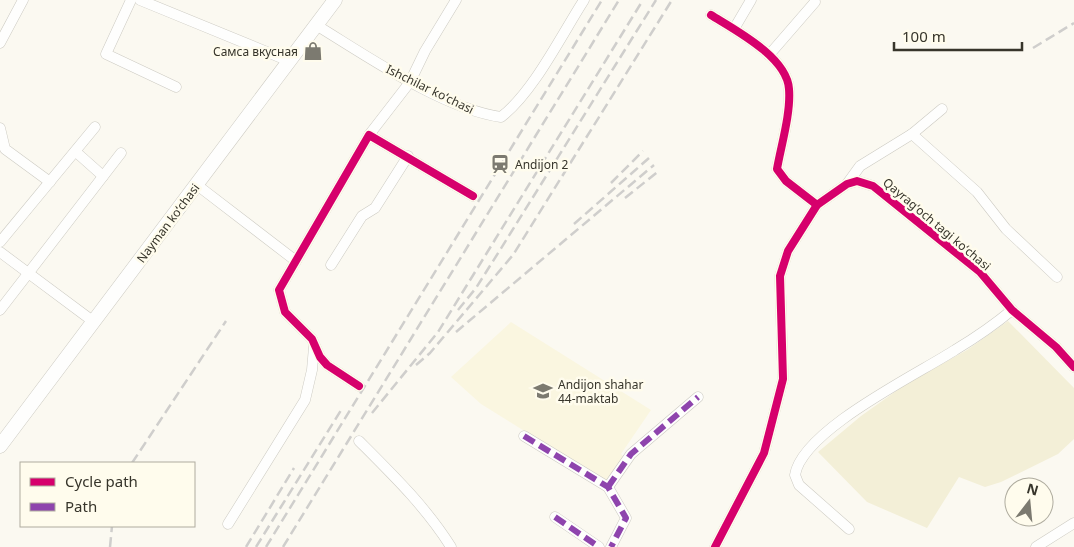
<svg xmlns="http://www.w3.org/2000/svg" width="1074" height="547" font-family="'Noto Sans',sans-serif">
  <style>
    .built { fill: #faf6e0 }
    .green { fill: #f3efd7 }
    .lines { fill: none; stroke-linecap: round; stroke-linejoin: round }
    .street-casing { stroke: #cccac2; stroke-width: 11 }
    .secondary-casing { stroke: #cccac2; stroke-width: 15 }
    .street { stroke: #fefefd; stroke-width: 10 }
    .secondary { stroke: #fefefd; stroke-width: 14 }
    .rail { stroke: #cfcecc; stroke-width: 2.5; stroke-dasharray: 10 5; stroke-linecap: butt }
    .quiet { stroke: #8e44ad; stroke-width: 6; stroke-dasharray: 12 6; stroke-linecap: butt }
    .cycleway-casing { stroke: #fffced; stroke-width: 11 }
    .cycleway { stroke: #d6006c; stroke-width: 8 }
    .labels { text-anchor: middle; dominant-baseline: central; stroke-width: 5; stroke-linejoin: round; paint-order: stroke }
    .poi-label { font-size: 12px; fill: #37352b; stroke: #fffced; text-anchor: start }
    .street-label { font-size: 12px; fill: #37352b; stroke: #fffced }
  </style>
  <rect width="100%" height="100%" fill="#fbf9f1"/>
  <polygon class="built" points="511,322 651,410 621,454 625,458 606,482 481,404 451,377"/>
  <polygon class="green" points="1008,321 1074,388 1074,439 1058,454 1001,482 985,487 959,477 927,528 867,502 818,452 861,416 906,384 967,350"/>
  <g class="lines">
    <g class="street-casing">
      <g id="street">
        <polyline points="131,0 106,54 176,87"/>
        <polyline points="140,0 289,61"/>
        <path d="M 711,15 C 735,30 787,57 789,89 C 791,113 781,146 777,169 L 786,181 L 817,205"/>
        <path d="M 316,25 C 367,56 443,109 501,117 C 533,93 562,34 584,0"/>
        <polyline points="734,29 751,0"/>
        <polyline points="0,43 23,0"/>
        <polyline points="769,55 815,2"/>
        <polyline points="0,128 5,149 50,182"/>
        <polyline points="912,134 977,192 1006,229 1057,277"/>
        <polyline points="369,135 410,82 425,51 456,0"/>
        <polyline points="76,152 103,176"/>
        <polyline points="847,184 860,166 912,134 942,109"/>
        <polyline points="197,185 296,261"/>
        <polyline points="0,242 95,127"/>
        <polyline points="0,252 94,322"/>
        <polyline points="331,265 362,216 375,208 408,156"/>
        <polyline points="0,310 121,153"/>
        <polyline points="359,386 327,365 320,357 312,339 285,312 279,290 369,135 473,196"/>
        <polyline points="524,436 608,487 626,518 611,547"/>
        <path d="M 359,441 C 392,474 426,507 451,547"/>
        <polyline points="608,487 631,454 698,397"/>
        <polyline points="555,517 599,547"/>
        <polyline points="228,524 305,400 312,370 314,347"/>
        <path d="M 849,529 L 799,485 L 795,475 C 802,430 918,374 955,350 C 975,338 994,325 1012,310"/>
        <polyline points="715,547 764,453 783,379 780,276 788,251 817,205 847,184 857,181 873,186 980,272 1012,310 1056,347 1074,367"/>
        <polyline points="1036,547 1074,523"/>
      </g>
    </g>
    <g class="secondary-casing">
      <polyline id="secondary" points="0,446 335,0"/>
    </g>
    <use href="#street" class="street"/>
    <use href="#secondary" class="secondary"/>
    <g class="rail">
      <polyline points="1033,48 1074,23"/>
      <polyline points="611,183 643,151"/>
      <polyline points="625,198 660,170"/>
      <polyline points="574,224 649,158"/>
      <polyline points="458,310 476,288 500,250 656,0"/>
      <polyline points="456,332 654,165"/>
      <polyline points="416,365 430,353 513,255 672,0"/>
      <polyline points="372,413 438,332 643,0"/>
      <polyline points="132,463 226,321"/>
      <polyline points="110,547 112,526"/>
      <polyline points="246,547 294,468"/>
      <polyline points="256,547 343,407"/>
      <polyline points="266,547 602,0"/>
      <polyline points="283,547 619,0"/>
    </g>
    <g class="quiet">
      <polyline points="524,436 608,487 626,518 611,547"/>
      <polyline points="608,487 631,454 698,397"/>
      <polyline points="555,517 599,547"/>
    </g>
    <g class="cycleway-casing">
      <g id="cycleway">
        <path d="M 711,15 C 735,30 787,57 789,89 C 791,113 781,146 777,169 L 786,181 L 817,205"/>
        <polyline points="359,386 327,365 320,357 312,339 285,312 279,290 369,135 473,196"/>
        <polyline points="715,547 764,453 783,379 780,276 788,251 817,205 847,184 857,181 873,186 980,272 1012,310 1056,347 1074,367"/>
      </g>
    </g>
    <use href="#cycleway" class="cycleway"/>
  </g>
  <defs>
    <g id="shop-bare" transform="scale(1.5)"><path d="M-5-2.5h2.3a2.7 3.5 0 0 1 5.4 0H5L5.5 6h-11ZM-1.5-2.5h3a1.5 2.3 0 0 0-3 0Z" fill="#7c7a70" stroke="#fffced" stroke-width="2.5" paint-order="stroke"/></g>
    <g id="station-bare" transform="scale(1.5)"><path d="M-3-6H3Q5-6 5-4V2Q5 4 3 4L4.5 6H3L1.5 4h-3L-3 6H-4.5L-3 4Q-5 4-5 2V-4Q-5-6-3-6ZM-3.5-4v3h7v-3ZM-3.5 1v1.5H-2V1ZM2 1v1.5H3.5V1Z" fill="#7c7a70" stroke="#fffced" stroke-width="2.5" paint-order="stroke"/></g>
    <g id="school-bare" transform="scale(1.5)"><path d="M0-5L7-2L0 1L-7-2ZM-4 1L0 2.5L4 1V4Q0 6-4 4Z" fill="#7c7a70" stroke="#fffced" stroke-width="2.5" paint-order="stroke"/></g>
  </defs>
  <g fill-rule="evenodd">
    <use href="#shop-bare" x="313" y="51"/>
    <use href="#station-bare" x="500" y="164"/>
    <use href="#school-bare" x="543" y="391"/>
  </g>
  <g class="labels">
    <g class="poi-label">
      <text x="298" y="51" text-anchor="end">Самса вкусная</text>
      <text x="515" y="164">Andijon 2</text>
      <text x="558" y="384">Andijon shahar<tspan x="558" dy="14">44-maktab</tspan></text>
    </g>
    <g class="street-label">
      <text transform="translate(430 89) rotate(26)">Ishchilar koʻchasi</text>
      <text transform="translate(168 223) rotate(-53)">Nayman koʻchasi</text>
      <text transform="translate(937 224) rotate(40)">Qayragʻoch tagi koʻchasi</text>
    </g>
  </g>
  <rect x="20" y="462" width="175" height="65" fill="#fffced" stroke="#afac9f"/>
  <rect x="30" y="478" width="25" height="8" fill="#d6006c" stroke="#afac9f"/>
  <text x="65" y="487" font-size="15" fill="#37352b">Cycle path</text>
  <rect x="30" y="503" width="25" height="8" fill="#8e44ad" stroke="#afac9f"/>
  <text x="65" y="512" font-size="15" fill="#37352b">Path</text>
  <g transform="translate(1029 502) rotate(16)"><circle r="24" fill="#fffced" stroke="#afac9f"/>
  <path d="M0-4L9 19L0 12L-9 19Z" fill="#7c7a70"/>
  <text y="-8" font-size="14" font-weight="bold" text-anchor="middle" fill="#37352b">N</text>
  </g>
  <path d="M894 42v8h128v-8" fill="none" stroke="#37352b" stroke-width="2.5"/>
  <text x="902" y="42" font-size="15" fill="#37352b" stroke="#fffced" stroke-width="4" paint-order="stroke">100 m</text>
</svg>
